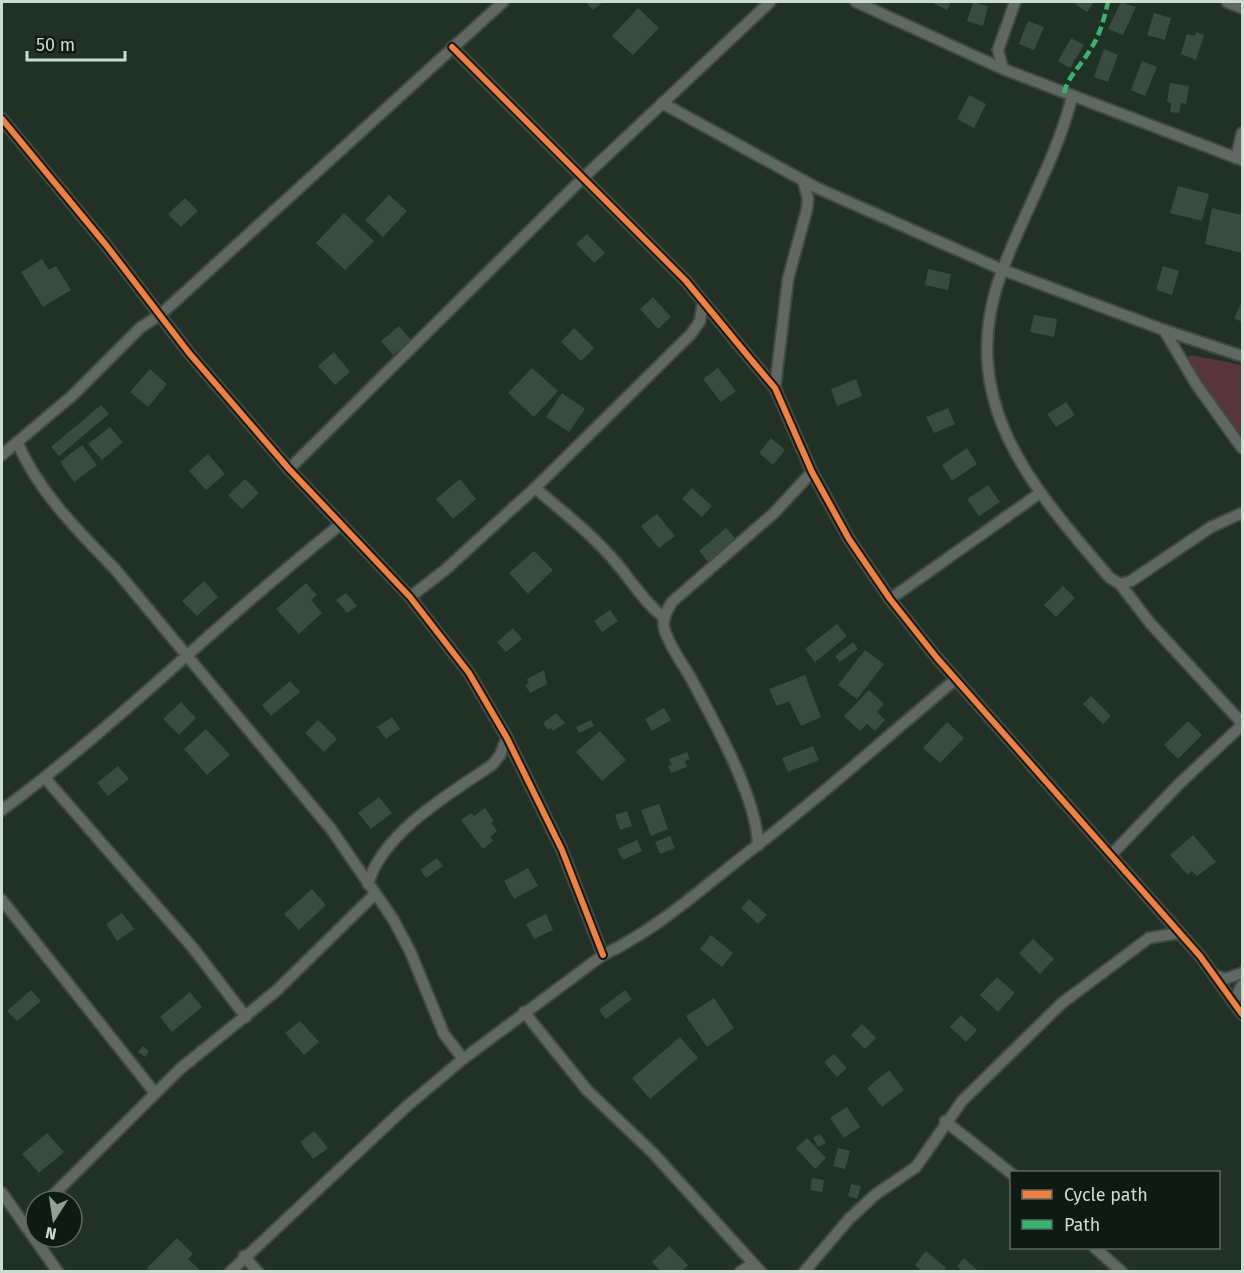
<svg xmlns="http://www.w3.org/2000/svg" width="1244" height="1273" font-family="'Fira Sans',sans-serif">
  <style>
    .green { fill: #57353a }
    .building { fill: #3a4b3f }
    .lines { fill: none; stroke-linecap: round; stroke-linejoin: round }
    .street-casing { stroke: #3e4b42; stroke-width: 14 }
    .street { stroke: #616762; stroke-width: 10 }
    .quiet { stroke: #33b770; stroke-width: 4.5; stroke-dasharray: 9 4.5; stroke-linecap: butt }
    .cycleway-casing { stroke: #0f1b12; stroke-width: 10 }
    .cycleway { stroke: #f27e40; stroke-width: 6 }
  </style>
  <rect width="100%" height="100%" fill="#213126"/>
  <polygon class="green" points="1191,355 1242,365 1242,447 1183,360"/>
  <g class="building">
    <polygon points="586,2 603,2 593,10"/>
    <polygon points="931,2 951,2 947,10"/>
    <polygon points="973,2 988,6 983,26 967,21"/>
    <polygon points="1077,2 1094,2 1087,12 1075,4"/>
    <polygon points="1121,2 1136,7 1123,35 1108,29"/>
    <polygon points="638,8 659,28 633,55 612,36"/>
    <polygon points="1154,13 1171,18 1165,40 1147,35"/>
    <polygon points="1028,21 1044,27 1034,50 1019,44"/>
    <polygon points="1196,32 1204,35 1196,60 1181,54 1187,34 1195,36"/>
    <polygon points="1071,38 1084,45 1070,68 1058,61"/>
    <polygon points="1104,49 1118,55 1108,82 1094,77"/>
    <polygon points="1142,61 1157,67 1145,96 1131,90"/>
    <polygon points="1170,83 1189,86 1186,104 1181,103 1179,113 1170,112 1171,103 1167,102"/>
    <polygon points="969,95 986,104 974,128 957,119"/>
    <polygon points="1178,186 1209,194 1202,221 1170,213"/>
    <polygon points="389,195 407,211 383,237 365,220"/>
    <polygon points="185,198 198,211 181,227 168,214"/>
    <polygon points="1212,208 1242,215 1242,253 1205,244"/>
    <polygon points="344,213 374,241 345,270 316,243"/>
    <polygon points="587,234 605,253 594,263 576,244"/>
    <polygon points="42,259 49,270 56,266 71,290 43,307 21,272"/>
    <polygon points="1163,266 1179,271 1172,295 1156,290"/>
    <polygon points="928,269 951,274 948,290 925,285"/>
    <polygon points="653,297 671,317 658,329 640,309"/>
    <polygon points="1242,302 1242,322 1234,318"/>
    <polygon points="1034,315 1057,319 1054,337 1030,332"/>
    <polygon points="399,326 411,340 393,355 381,341"/>
    <polygon points="574,328 594,348 581,361 561,342"/>
    <polygon points="334,352 350,372 335,385 318,366"/>
    <polygon points="532,368 558,391 534,417 508,393"/>
    <polygon points="718,368 736,391 721,402 703,379"/>
    <polygon points="150,369 167,384 148,407 130,392"/>
    <polygon points="856,379 862,396 837,406 831,389"/>
    <polygon points="562,393 585,409 569,432 546,417"/>
    <polygon points="1066,402 1075,415 1056,427 1047,414"/>
    <polygon points="101,405 109,414 59,456 51,447"/>
    <polygon points="948,408 955,424 934,433 926,417"/>
    <polygon points="110,427 123,442 102,460 88,444"/>
    <polygon points="771,438 785,450 773,465 759,453"/>
    <polygon points="82,445 97,465 74,482 60,462"/>
    <polygon points="967,448 977,464 952,481 942,465"/>
    <polygon points="208,454 225,474 206,490 189,471"/>
    <polygon points="245,479 259,493 242,509 228,495"/>
    <polygon points="460,479 476,499 453,519 436,499"/>
    <polygon points="988,485 1000,502 979,516 967,499"/>
    <polygon points="692,488 712,506 702,517 682,499"/>
    <polygon points="657,514 675,536 659,548 641,526"/>
    <polygon points="726,528 736,539 709,563 699,551"/>
    <polygon points="534,551 553,570 528,594 509,573"/>
    <polygon points="204,581 218,597 197,616 182,601"/>
    <polygon points="306,583 317,595 311,600 322,613 299,634 276,609"/>
    <polygon points="1063,586 1075,598 1056,617 1044,605"/>
    <polygon points="346,593 357,606 347,613 336,600"/>
    <polygon points="610,610 618,621 602,632 594,621"/>
    <polygon points="837,624 847,636 815,662 805,649"/>
    <polygon points="513,628 522,639 506,652 497,642"/>
    <polygon points="853,642 858,649 840,662 835,656"/>
    <polygon points="865,650 884,664 857,699 838,685"/>
    <polygon points="544,670 547,684 530,693 525,685 529,683 527,679"/>
    <polygon points="805,675 821,717 801,726 789,701 777,706 769,689"/>
    <polygon points="290,681 300,692 271,716 262,705"/>
    <polygon points="869,690 884,704 877,712 885,720 875,731 867,724 860,731 844,716"/>
    <polygon points="1091,696 1111,716 1103,724 1083,704"/>
    <polygon points="181,702 196,718 179,735 163,719"/>
    <polygon points="664,708 671,720 652,731 645,719"/>
    <polygon points="556,713 565,723 553,731 551,728 548,730 543,723"/>
    <polygon points="392,717 400,729 386,739 377,727"/>
    <polygon points="318,720 337,739 324,752 305,733"/>
    <polygon points="591,720 594,726 579,733 576,727"/>
    <polygon points="1188,721 1202,735 1178,759 1164,745"/>
    <polygon points="947,722 964,738 940,763 923,748"/>
    <polygon points="206,729 230,755 207,775 184,749"/>
    <polygon points="600,731 626,760 602,781 576,752"/>
    <polygon points="813,746 819,760 788,772 782,758"/>
    <polygon points="687,752 690,759 685,761 687,767 671,773 668,766 672,765 669,759"/>
    <polygon points="118,766 129,779 108,796 97,783"/>
    <polygon points="379,797 392,813 371,829 358,813"/>
    <polygon points="659,804 668,829 651,836 641,810"/>
    <polygon points="485,808 494,821 491,823 497,831 490,837 493,841 483,849 461,820 471,813 474,816"/>
    <polygon points="627,811 632,826 620,830 615,815"/>
    <polygon points="1193,835 1216,862 1197,876 1192,871 1188,875 1170,855"/>
    <polygon points="670,836 675,848 660,854 655,842"/>
    <polygon points="637,840 642,851 623,860 617,849"/>
    <polygon points="437,858 443,866 426,878 420,870"/>
    <polygon points="528,868 538,886 514,899 504,881"/>
    <polygon points="312,889 326,905 299,930 284,914"/>
    <polygon points="749,899 767,915 758,924 741,908"/>
    <polygon points="122,913 134,929 117,941 106,924"/>
    <polygon points="546,914 553,930 534,939 526,924"/>
    <polygon points="711,935 733,953 722,967 700,949"/>
    <polygon points="1033,939 1054,959 1040,974 1019,953"/>
    <polygon points="997,977 1015,993 998,1012 980,995"/>
    <polygon points="31,990 41,1001 17,1021 7,1011"/>
    <polygon points="625,990 632,999 606,1019 599,1010"/>
    <polygon points="190,992 202,1007 172,1032 160,1017"/>
    <polygon points="714,998 734,1028 707,1047 686,1016"/>
    <polygon points="961,1015 977,1030 966,1042 950,1027"/>
    <polygon points="300,1021 319,1042 304,1055 285,1033"/>
    <polygon points="862,1024 876,1038 865,1049 851,1035"/>
    <polygon points="680,1037 698,1058 650,1099 632,1078"/>
    <polygon points="143,1046 149,1051 145,1057 138,1052"/>
    <polygon points="834,1054 847,1068 837,1077 824,1062"/>
    <polygon points="889,1070 904,1090 882,1107 867,1088"/>
    <polygon points="847,1107 860,1127 844,1138 830,1118"/>
    <polygon points="314,1131 328,1148 313,1159 300,1142"/>
    <polygon points="47,1133 64,1152 39,1173 22,1154"/>
    <polygon points="820,1134 826,1143 818,1147 813,1138"/>
    <polygon points="807,1138 826,1158 815,1169 796,1148"/>
    <polygon points="838,1148 850,1151 845,1169 833,1166"/>
    <polygon points="812,1178 824,1180 822,1192 810,1190"/>
    <polygon points="851,1184 861,1186 857,1199 848,1196"/>
    <polygon points="177,1238 193,1254 188,1259 199,1269 196,1272 151,1272 147,1268"/>
    <polygon points="669,1246 688,1265 681,1272 662,1272 652,1262"/>
    <polygon points="926,1251 946,1268 943,1272 923,1272 915,1265"/>
    <polygon points="964,1258 979,1272 963,1272 957,1266"/>
  </g>
  <g class="lines">
    <g class="street-casing">
      <g id="street">
        <polyline points="856,2 1003,69 1242,160"/>
        <polyline points="1227,2 1242,8"/>
        <polyline points="452,47 686,281 753,362 775,388 812,472 849,539 890,599 937,658 1200,956 1242,1014"/>
        <polyline points="1003,69 998,50 1015,2"/>
        <path d="M 1072,97 C 1057,157 1024,212 1002,271 C 954,401 1031,486 1110,578 L 1120,584 L 1131,581 L 1211,527 L 1242,513"/>
        <polyline points="662,103 817,188 1003,270 1164,330 1196,384 1242,448"/>
        <polyline points="2,119 106,245 189,353 289,469 410,597 469,673 507,738 562,850 603,955"/>
        <polyline points="1236,158 1242,133"/>
        <polyline points="1164,330 1242,356"/>
        <polyline points="775,388 788,279 807,209 808,199 803,180"/>
        <path d="M 17,442 C 38,491 78,531 115,569 L 331,829 L 393,919 L 410,951 L 444,1034 L 463,1059"/>
        <polyline points="2,455 73,395 141,327 160,315 503,2"/>
        <polyline points="289,469 583,178 770,2"/>
        <path d="M 535,488 C 561,510 589,532 612,558 C 630,578 642,600 664,618"/>
        <polyline points="1120,584 1150,623 1242,723"/>
        <polyline points="410,597 445,570 535,488 691,334 700,321 703,302"/>
        <polyline points="890,599 1040,493"/>
        <polyline points="45,778 193,948 246,1017"/>
        <path d="M 2,810 C 120,723 224,616 340,525"/>
        <path d="M 758,845 C 757,799 716,725 694,684 C 685,666 669,647 664,628 C 662,619 667,610 672,602 L 774,513 L 812,472"/>
        <polyline points="1112,854 1180,783 1242,725"/>
        <path d="M 368,884 C 382,833 449,794 492,765 L 500,755 L 507,738"/>
        <polyline points="2,900 155,1093"/>
        <polyline points="1215,975 1225,979 1242,973"/>
        <polyline points="1234,1001 1242,985"/>
        <polyline points="524,1012 587,1090 654,1154 761,1272"/>
        <polyline points="945,1121 1012,1174"/>
        <polyline points="2,1193 58,1272"/>
        <polyline points="47,1201 180,1069 276,991 375,894"/>
        <polyline points="26,1227 36,1215"/>
        <polyline points="1095,1248 1122,1272"/>
        <polyline points="244,1256 258,1272"/>
        <path d="M 230,1272 L 407,1106 L 463,1059 L 603,955 C 662,927 707,883 759,844 C 827,791 890,734 956,679"/>
        <polyline points="740,1272 752,1264"/>
        <polyline points="804,1272 849,1219 876,1194 916,1167 962,1101 1062,1003 1149,938 1179,933"/>
      </g>
    </g>
    <use href="#street" class="street"/>
    <path class="quiet" d="M 1064,93 C 1068,76 1081,66 1090,50 C 1100,35 1104,19 1108,2"/>
    <g class="cycleway-casing">
      <g id="cycleway">
        <polyline points="452,47 686,281 753,362 775,388 812,472 849,539 890,599 937,658 1200,956 1242,1014"/>
        <polyline points="2,119 106,245 189,353 289,469 410,597 469,673 507,738 562,850 603,955"/>
      </g>
    </g>
    <use href="#cycleway" class="cycleway"/>
  </g>
  <rect width="1244" height="1273" fill="none" stroke="#ccddd0" stroke-width="6"/>
  <rect x="1010" y="1171" width="210" height="78" fill="#0f1b12" stroke="#5b695e" stroke-width="1.5"/>
  <rect x="1022" y="1190" width="30" height="9" fill="#f27e40" stroke="#5b695e" stroke-width="1.5"/>
  <text x="1064" y="1201" font-size="18" fill="#ccddd0">Cycle path</text>
  <rect x="1022" y="1220" width="30" height="9" fill="#33b770" stroke="#5b695e" stroke-width="1.5"/>
  <text x="1064" y="1231" font-size="18" fill="#ccddd0">Path</text>
  <g transform="translate(54 1219) rotate(192)"><circle r="28" fill="#0f1b12" stroke="#5b695e" stroke-width="1.5"/>
  <path d="M0-4.5L10 22L0 15L-10 22Z" fill="#90a194"/>
  <text y="-9" font-size="16" font-weight="bold" text-anchor="middle" fill="#ccddd0">N</text>
  </g>
  <path d="M27 51v9h98v-9" fill="none" stroke="#ccddd0" stroke-width="3"/>
  <text x="36" y="51" font-size="18" fill="#ccddd0" stroke="#0f1b12" stroke-width="4.5" paint-order="stroke">50 m</text>
</svg>
